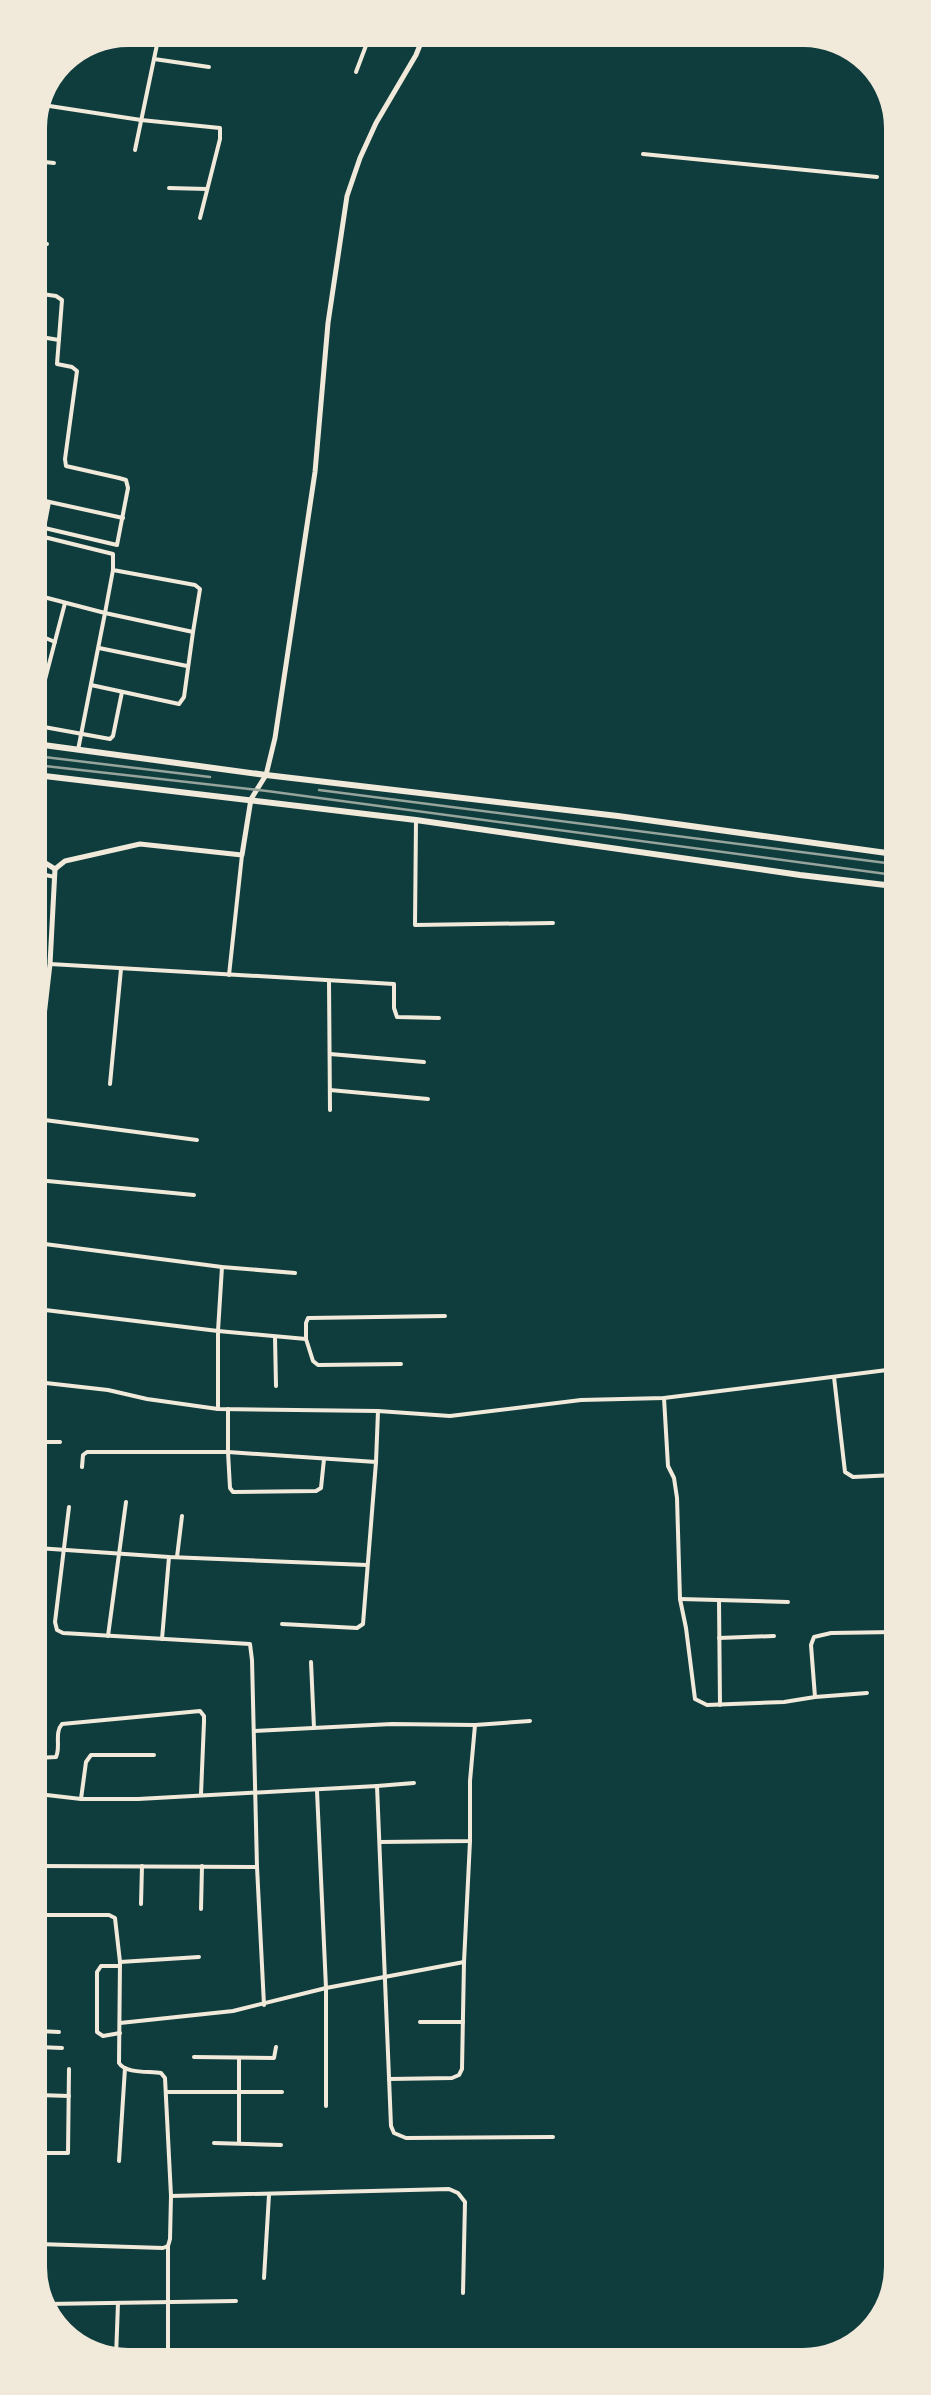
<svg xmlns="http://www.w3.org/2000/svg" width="931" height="2395" font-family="'Nunito Sans',sans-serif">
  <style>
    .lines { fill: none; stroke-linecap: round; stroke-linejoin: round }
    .minor { stroke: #f1e9da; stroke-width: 4 }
    .tertiary { stroke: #f1e9da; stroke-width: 5 }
    .primary { stroke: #f1e9da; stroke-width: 6 }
    .rail { stroke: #97a49c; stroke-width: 2.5 }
    .rim { fill: none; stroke: #f1e9da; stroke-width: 6 }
  </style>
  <rect width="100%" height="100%" fill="#0f3d3e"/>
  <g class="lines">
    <g class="minor">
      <polyline points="154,59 209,67"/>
      <polyline points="356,72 370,35"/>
      <polyline points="43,105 141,120 220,128 220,139 200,218"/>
      <polyline points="135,150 159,35"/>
      <polyline points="643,154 877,177"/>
      <polyline points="35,161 54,163"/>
      <polyline points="169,188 207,189"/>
      <polyline points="35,220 42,221"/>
      <polyline points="35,242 47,244"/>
      <polyline points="35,293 56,296 62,300 57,364 72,367 77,371 65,459 66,466 119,478 126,480 128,488 117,545 36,526"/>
      <polyline points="35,336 59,340"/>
      <polyline points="36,401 40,403 41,410 36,447"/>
      <polyline points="36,499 123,518"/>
      <polyline points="44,528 49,502"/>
      <polyline points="36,535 113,554 113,570 195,585 200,589 193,632"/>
      <polyline points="36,595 105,613 78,750"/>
      <polyline points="36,634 55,642"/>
      <polyline points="99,648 187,666"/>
      <polyline points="91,685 179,704 184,697 193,632 105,613 113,570"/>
      <polyline points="36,714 65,603"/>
      <polyline points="36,721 44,727 110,739 113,736 122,692"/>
      <polyline points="416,820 415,925 553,923"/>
      <polyline points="36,873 55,877"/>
      <polyline points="50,964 394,984 394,1008 397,1017 439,1018"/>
      <polyline points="229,975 242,855"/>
      <polyline points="329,981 330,1110"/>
      <polyline points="330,1054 424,1062"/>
      <polyline points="110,1084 121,969"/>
      <polyline points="330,1090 428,1099"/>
      <polyline points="37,1119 197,1140"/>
      <polyline points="37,1180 194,1195"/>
      <polyline points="37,1243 222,1267 295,1273"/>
      <polyline points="222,1267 218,1331 306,1339 306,1323 308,1318 445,1316"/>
      <polyline points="37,1309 218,1331 218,1409"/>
      <polyline points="275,1337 276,1386"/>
      <polyline points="306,1339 313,1361 318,1365 401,1364"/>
      <polyline points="834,1377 845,1472 853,1477 895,1475"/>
      <polyline points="37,1382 108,1390 147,1399 218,1409 378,1411 450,1416 581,1400 664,1398 895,1369"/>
      <polyline points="664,1398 668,1466 674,1478 677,1498 680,1599 686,1628 695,1699 707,1705 784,1702 815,1697 811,1645 814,1637 831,1633 895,1632"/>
      <polyline points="228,1409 228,1452 376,1462 363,1624 357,1628 282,1624"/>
      <polyline points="37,1442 60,1442"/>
      <polyline points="376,1462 378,1411"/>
      <polyline points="82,1467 83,1455 87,1452 228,1452 230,1488 233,1492 316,1491 321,1488 324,1459"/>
      <polyline points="69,1507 55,1622 57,1630 63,1633 250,1644 252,1660 257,1867 264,2005"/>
      <polyline points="37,1548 169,1557 367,1565"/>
      <polyline points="177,1557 182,1516"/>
      <polyline points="680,1599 788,1602"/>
      <polyline points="719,1600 720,1705"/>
      <polyline points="108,1636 126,1502"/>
      <polyline points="719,1638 774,1636"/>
      <polyline points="162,1639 169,1557"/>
      <polyline points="311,1662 314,1728"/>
      <polyline points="815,1697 867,1693"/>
      <polyline points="254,1731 392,1724 475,1725 530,1721"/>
      <path d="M 37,1758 L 56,1757 C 61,1747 54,1733 62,1724 L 200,1711 L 204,1716 L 204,1722 L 201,1794"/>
      <polyline points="377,1786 414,1783"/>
      <polyline points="317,1791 326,1988 326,2106"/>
      <polyline points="38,1794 81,1799 138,1799 377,1786 391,2126 394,2133 406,2138 553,2137"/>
      <polyline points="81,1799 86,1762 91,1755 154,1755"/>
      <polyline points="380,1842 470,1841 470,1781 475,1725"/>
      <polyline points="38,1866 257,1867"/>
      <polyline points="141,1904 142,1866"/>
      <polyline points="201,1909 202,1866"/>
      <path d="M 38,1915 L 109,1915 L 115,1918 L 120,1962 L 119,2063 C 126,2074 149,2071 161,2073 L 165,2078 L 171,2196 L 170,2239 L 168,2246 L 163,2248 L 38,2244"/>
      <polyline points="120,1962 199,1957"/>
      <polyline points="420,2022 463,2022"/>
      <polyline points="120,2023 233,2011 326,1988 464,1962"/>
      <polyline points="38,2031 59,2032"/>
      <polyline points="42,2032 43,1963"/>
      <polyline points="120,2033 103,2036 97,2032 97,1972 101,1966 120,1966"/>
      <polyline points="38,2047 62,2048"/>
      <polyline points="194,2057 274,2058 276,2047"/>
      <polyline points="239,2059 239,2143"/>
      <polyline points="389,2079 452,2078 459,2075 462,2069 464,1962 470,1841"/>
      <polyline points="167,2092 282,2092"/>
      <polyline points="38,2095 69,2096"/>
      <polyline points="214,2143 281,2145"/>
      <polyline points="38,2153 68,2153 69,2069"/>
      <polyline points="119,2161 125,2068"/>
      <polyline points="38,2196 42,2195"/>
      <polyline points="171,2196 449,2189 458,2193 465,2202 463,2293"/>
      <polyline points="168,2246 168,2360"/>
      <polyline points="264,2278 269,2195"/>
      <polyline points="46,2304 236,2301"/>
      <polyline points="116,2357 118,2303"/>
    </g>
    <g class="tertiary">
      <polyline points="43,776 38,835 42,861 55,869"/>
      <polyline points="55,869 65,861 140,844 242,855 251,799 266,775 275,738 315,472 328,323 347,196 360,158 376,123 416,55 424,35"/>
      <polyline points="37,1077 50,964 55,869"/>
    </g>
    <g class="primary">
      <polyline points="36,744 266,775 618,816 894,854"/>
      <polyline points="36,775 416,820 800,875 894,886"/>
    </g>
    <g class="rail">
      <polyline points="36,756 210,777"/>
      <polyline points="36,765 267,791 894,875"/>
      <polyline points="319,790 894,864"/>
    </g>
  </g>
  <path d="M0 0H931V2395H0ZM128 44H803A84 84 0 0 1 887 128V2267A84 84 0 0 1 803 2351H128A84 84 0 0 1 44 2267V128A84 84 0 0 1 128 44Z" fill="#f1e9da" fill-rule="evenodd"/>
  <path class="rim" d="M128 44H803A84 84 0 0 1 887 128V2267A84 84 0 0 1 803 2351H128A84 84 0 0 1 44 2267V128A84 84 0 0 1 128 44Z"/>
</svg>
